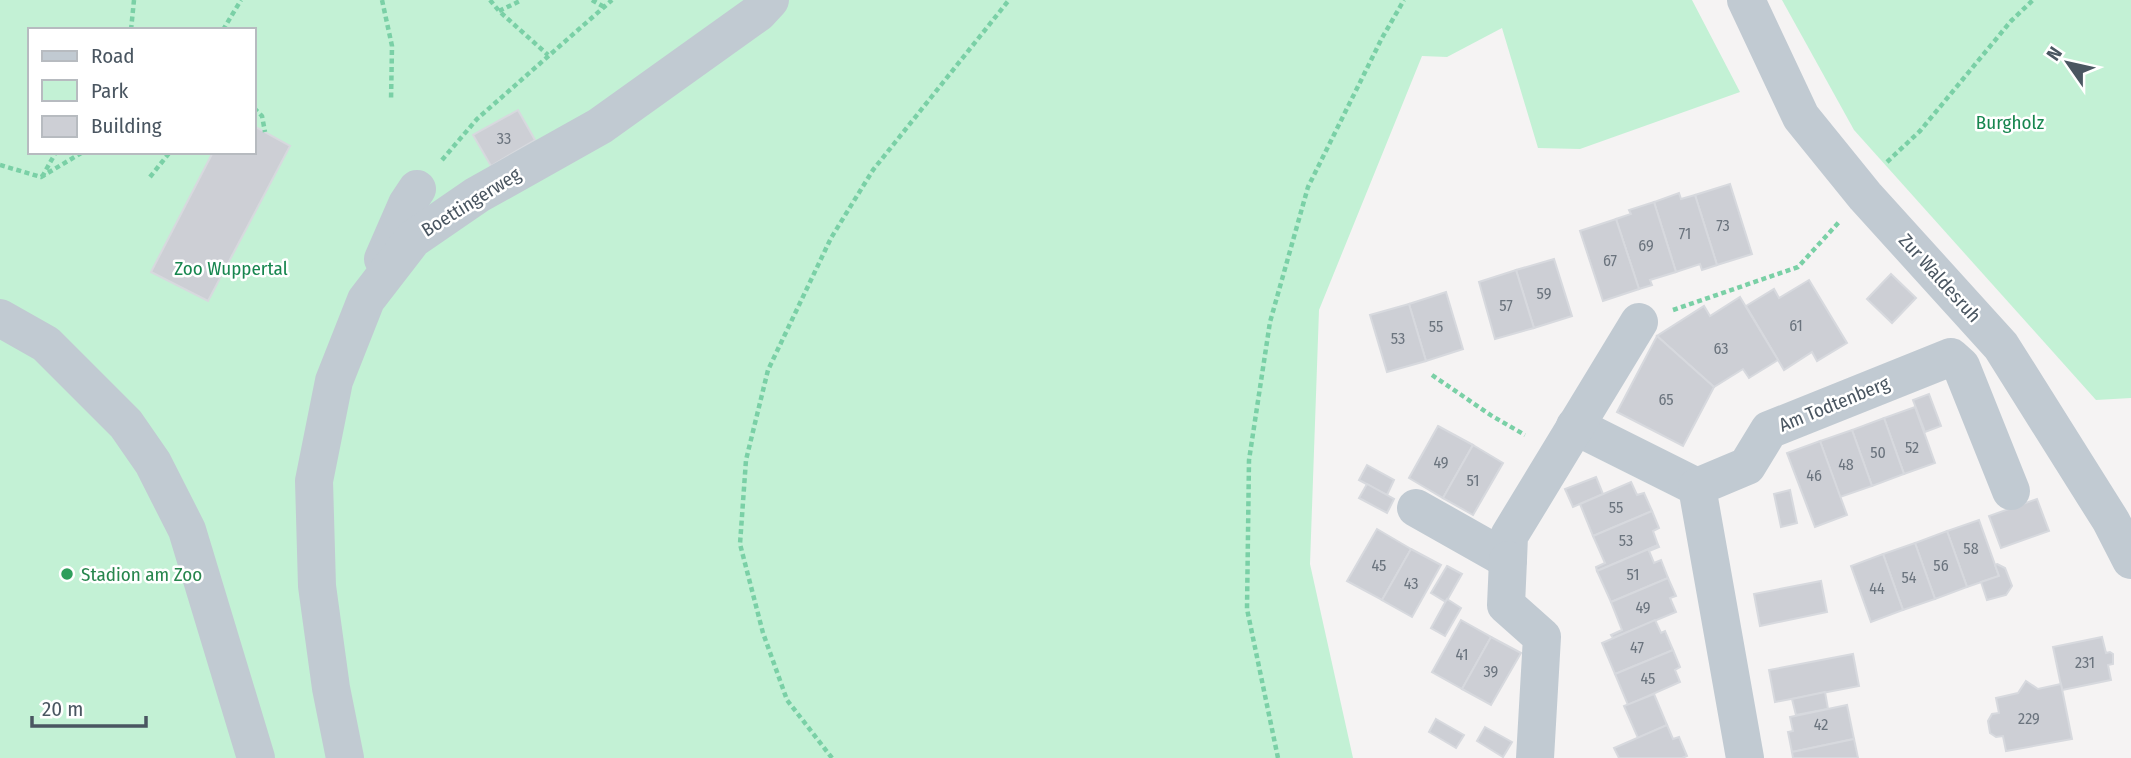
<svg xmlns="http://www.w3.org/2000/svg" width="2131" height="758" font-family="'Fira Sans Condensed',sans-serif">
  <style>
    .green { fill: #c3f1d5; fill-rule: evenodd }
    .building { fill: #cdcfd5; stroke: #d7d9de; stroke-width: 2 }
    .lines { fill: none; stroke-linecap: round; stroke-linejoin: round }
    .path { stroke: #7ad0a6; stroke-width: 4.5; stroke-dasharray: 5 3.5; stroke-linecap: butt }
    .minor { stroke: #c1cad2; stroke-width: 38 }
    .leisure-dot { fill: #2e9e5b; stroke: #fff; stroke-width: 2.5 }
    .labels { text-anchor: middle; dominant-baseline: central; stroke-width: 5; stroke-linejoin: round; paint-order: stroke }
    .number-label { font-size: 16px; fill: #6b747e }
    .park-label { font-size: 19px; fill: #17864f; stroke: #fff }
    .street-label { font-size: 19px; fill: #4a5661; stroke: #fff }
    .leisure-label { font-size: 19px; fill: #27864d; stroke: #fff; text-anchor: start }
  </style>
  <rect width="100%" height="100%" fill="#f5f3f3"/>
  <g class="green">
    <path d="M 0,0 L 1692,0 L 1740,92 L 1580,149 L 1538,148 L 1502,28 L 1447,57 L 1422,56 L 1319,310 L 1310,564 L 1353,758 L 0,758 ZM 30,30 L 254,30 L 254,152 L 30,152 Z"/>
    <polygon points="1782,0 2131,0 2131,398 2096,400 1854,130"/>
  </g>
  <g class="building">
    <polygon points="518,110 535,140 491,166 473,135"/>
    <polygon points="254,126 290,146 208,301 151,272 213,152 254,152"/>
    <polygon points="1730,184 1752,254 1717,265 1695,195"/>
    <polygon points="1679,193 1681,199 1695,195 1717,265 1702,270 1700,264 1676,272 1654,202"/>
    <polygon points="1654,202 1676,272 1650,280 1652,285 1639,289 1616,219 1631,214 1629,210"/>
    <polygon points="1616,219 1639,289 1603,301 1580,231"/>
    <polygon points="1554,259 1572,316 1534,328 1516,270"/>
    <polygon points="1516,270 1534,328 1495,339 1479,282"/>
    <polygon points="1891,274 1916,298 1892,323 1867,299"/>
    <polygon points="1809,280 1847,343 1817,361 1812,352 1784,370 1746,306 1774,289 1779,298"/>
    <polygon points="1446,292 1463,349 1426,361 1409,304"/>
    <polygon points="1740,297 1778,360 1749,378 1743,369 1714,387 1657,336 1704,306 1710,316"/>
    <polygon points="1409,304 1426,361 1387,372 1370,315"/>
    <polygon points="1657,336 1714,387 1683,446 1617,412"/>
    <polygon points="1929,394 1941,426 1925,432 1913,400"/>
    <polygon points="1915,407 1935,463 1904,474 1884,418"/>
    <polygon points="1884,418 1904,474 1872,486 1852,430"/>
    <polygon points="1438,426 1473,445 1443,498 1409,478"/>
    <polygon points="1852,430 1872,486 1840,497 1820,441"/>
    <polygon points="1820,441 1847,515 1815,527 1787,453"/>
    <polygon points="1473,445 1503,463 1473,515 1443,498"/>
    <polygon points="1367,465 1394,480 1387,495 1359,480"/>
    <polygon points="1596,477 1603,494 1573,507 1565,489"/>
    <polygon points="1631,482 1637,495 1644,493 1652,511 1593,536 1580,504"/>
    <polygon points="1367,484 1394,499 1387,513 1359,498"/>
    <polygon points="1790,490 1797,523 1781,527 1774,494"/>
    <polygon points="2037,499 2049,531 2001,548 1989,516"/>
    <polygon points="1652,511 1659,528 1653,531 1658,545 1597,571 1596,567 1605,563 1593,536"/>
    <polygon points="1979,520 1999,576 1967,587 1947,531"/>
    <polygon points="1377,529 1411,549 1382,600 1347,581"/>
    <polygon points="1947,531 1967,587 1935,599 1915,543"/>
    <polygon points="1915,543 1935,599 1903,610 1883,554"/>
    <polygon points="1658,545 1659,547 1649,551 1654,563 1661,560 1668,578 1611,602 1597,571"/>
    <polygon points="1411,549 1441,565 1412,617 1382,600"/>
    <polygon points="1883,554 1903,610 1871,622 1851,566"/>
    <polygon points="1997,564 2005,568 2012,586 2006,595 1987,600 1981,582 1999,576 1995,565"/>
    <polygon points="1447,566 1462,574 1446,602 1431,593"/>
    <polygon points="1668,578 1676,596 1670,598 1676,612 1613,638 1611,635 1622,630 1611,602"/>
    <polygon points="1821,581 1827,612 1760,626 1754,594"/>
    <polygon points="1447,599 1461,608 1445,636 1431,628"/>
    <polygon points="1461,620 1491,637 1462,689 1432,672"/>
    <polygon points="1655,620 1661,633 1665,631 1673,650 1615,674 1602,643"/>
    <polygon points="1491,637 1521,653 1491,705 1462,689"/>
    <polygon points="2102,637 2106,653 2110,652 2113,654 2113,664 2108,665 2111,680 2062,690 2053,647"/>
    <polygon points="1673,650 1680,667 1675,670 1680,682 1628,705 1615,674"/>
    <polygon points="1853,654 1859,686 1775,702 1769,670"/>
    <polygon points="2026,681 2038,689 2061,684 2072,739 2006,751 2003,736 1996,737 1990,733 1988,721 1992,714 1999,713 1996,698 2018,693"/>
    <polygon points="1825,692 1828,709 1796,715 1792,699"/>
    <polygon points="1654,694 1667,725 1638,738 1624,706"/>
    <polygon points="1847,705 1854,739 1792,752 1788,732 1793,731 1790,717"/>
    <polygon points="1436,719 1464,735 1456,748 1429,732"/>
    <polygon points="1667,725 1673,739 1679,737 1687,756 1682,758 1619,758 1614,748"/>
    <polygon points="1485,727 1512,742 1503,757 1477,741"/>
    <polygon points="1854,739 1858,758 1793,758 1792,752"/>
  </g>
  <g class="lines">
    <g class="path">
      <polyline points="382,0 392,46 391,101"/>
      <polyline points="490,0 499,11 548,55"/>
      <polyline points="592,0 604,7"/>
      <polyline points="499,11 522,0"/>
      <polyline points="131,30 134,0"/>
      <polyline points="223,30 241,0"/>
      <polyline points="254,108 262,116 265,132"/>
      <polyline points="442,160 477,119 612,0"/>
      <polyline points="1887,162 1920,131 2011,21 2033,0"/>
      <polyline points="0,165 41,177 83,152"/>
      <polyline points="42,177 56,152"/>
      <polyline points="150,177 170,152"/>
      <polyline points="1673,310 1798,267 1840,221"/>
      <polyline points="1432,375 1492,416 1525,435"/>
      <polyline points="832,758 787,700 763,633 740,544 746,460 768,370 831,238 873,170 1009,0"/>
      <polyline points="1278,758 1247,609 1249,460 1270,322 1308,187 1382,38 1404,0"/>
    </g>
    <g class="minor">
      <polyline points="1746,0 1801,117 1865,196 2001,346 2111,521 2131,560"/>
      <polyline points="383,259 407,204 417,189"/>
      <polyline points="0,318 46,344 126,424 153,463 187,530 256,758"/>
      <polyline points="1575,426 1697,487"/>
      <polyline points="1416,508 1508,560 1509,536 1639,322"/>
      <polyline points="1508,560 1506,605 1542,637 1535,758"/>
      <polyline points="345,758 331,688 317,586 314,481 334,381 366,300 413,239 477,195 600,126 758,13 770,0"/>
      <polyline points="1745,758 1697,487 1747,466 1769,430 1951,357 1961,366 2011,491"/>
    </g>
  </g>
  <circle class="leisure-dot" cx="67" cy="574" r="7"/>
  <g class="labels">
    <g class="number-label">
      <text x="504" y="138">33</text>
      <text x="1723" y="225">73</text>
      <text x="1685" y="233">71</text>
      <text x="1646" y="245">69</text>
      <text x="1610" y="260">67</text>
      <text x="1544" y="293">59</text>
      <text x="1506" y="305">57</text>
      <text x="1796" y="325">61</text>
      <text x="1436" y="326">55</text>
      <text x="1398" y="338">53</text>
      <text x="1721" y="348">63</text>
      <text x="1666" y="399">65</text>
      <text x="1912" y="447">52</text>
      <text x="1878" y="452">50</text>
      <text x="1441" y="462">49</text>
      <text x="1846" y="464">48</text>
      <text x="1814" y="475">46</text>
      <text x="1473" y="480">51</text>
      <text x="1616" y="507">55</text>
      <text x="1626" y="540">53</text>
      <text x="1971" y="548">58</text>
      <text x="1379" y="565">45</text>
      <text x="1941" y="565">56</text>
      <text x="1633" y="574">51</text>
      <text x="1909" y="577">54</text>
      <text x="1411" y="583">43</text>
      <text x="1877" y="588">44</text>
      <text x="1643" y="607">49</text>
      <text x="1637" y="647">47</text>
      <text x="1462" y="654">41</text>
      <text x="2085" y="662">231</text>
      <text x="1491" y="671">39</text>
      <text x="1648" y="678">45</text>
      <text x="2029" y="718">229</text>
      <text x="1821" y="724">42</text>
    </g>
    <g class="park-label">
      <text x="2010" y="122">Burgholz</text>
      <text x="231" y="268">Zoo Wuppertal</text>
    </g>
    <g class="street-label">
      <text transform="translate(471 202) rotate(-32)">Boettingerweg</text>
      <text transform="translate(1940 278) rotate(48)">Zur Waldesruh</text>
      <text transform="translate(1834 404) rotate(-22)">Am Todtenberg</text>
    </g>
    <g class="leisure-label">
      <text x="81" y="574">Stadion am Zoo</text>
    </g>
  </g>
  <rect x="28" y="28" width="228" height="126" fill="#ffffff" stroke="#b7bbc0" stroke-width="2"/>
  <rect x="42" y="51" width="35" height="10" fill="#c1cad2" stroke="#b7bbc0" stroke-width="2"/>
  <text x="91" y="63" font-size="21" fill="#4a5661">Road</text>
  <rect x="42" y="80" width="35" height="21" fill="#c3f1d5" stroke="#b7bbc0" stroke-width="2"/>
  <text x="91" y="98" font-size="21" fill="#4a5661">Park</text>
  <rect x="42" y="116" width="35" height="21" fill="#cdcfd5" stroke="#b7bbc0" stroke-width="2"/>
  <text x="91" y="133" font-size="21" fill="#4a5661">Building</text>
  <g transform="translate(2068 63) rotate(304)" stroke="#ffffff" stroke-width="5" paint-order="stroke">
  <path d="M0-5L12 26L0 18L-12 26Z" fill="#4a5661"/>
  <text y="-10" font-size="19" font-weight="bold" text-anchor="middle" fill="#4a5661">N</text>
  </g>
  <path d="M32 716v10h114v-10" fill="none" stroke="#4a5661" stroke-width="3.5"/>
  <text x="42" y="716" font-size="21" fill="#4a5661" stroke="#ffffff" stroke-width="5" paint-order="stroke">20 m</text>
</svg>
